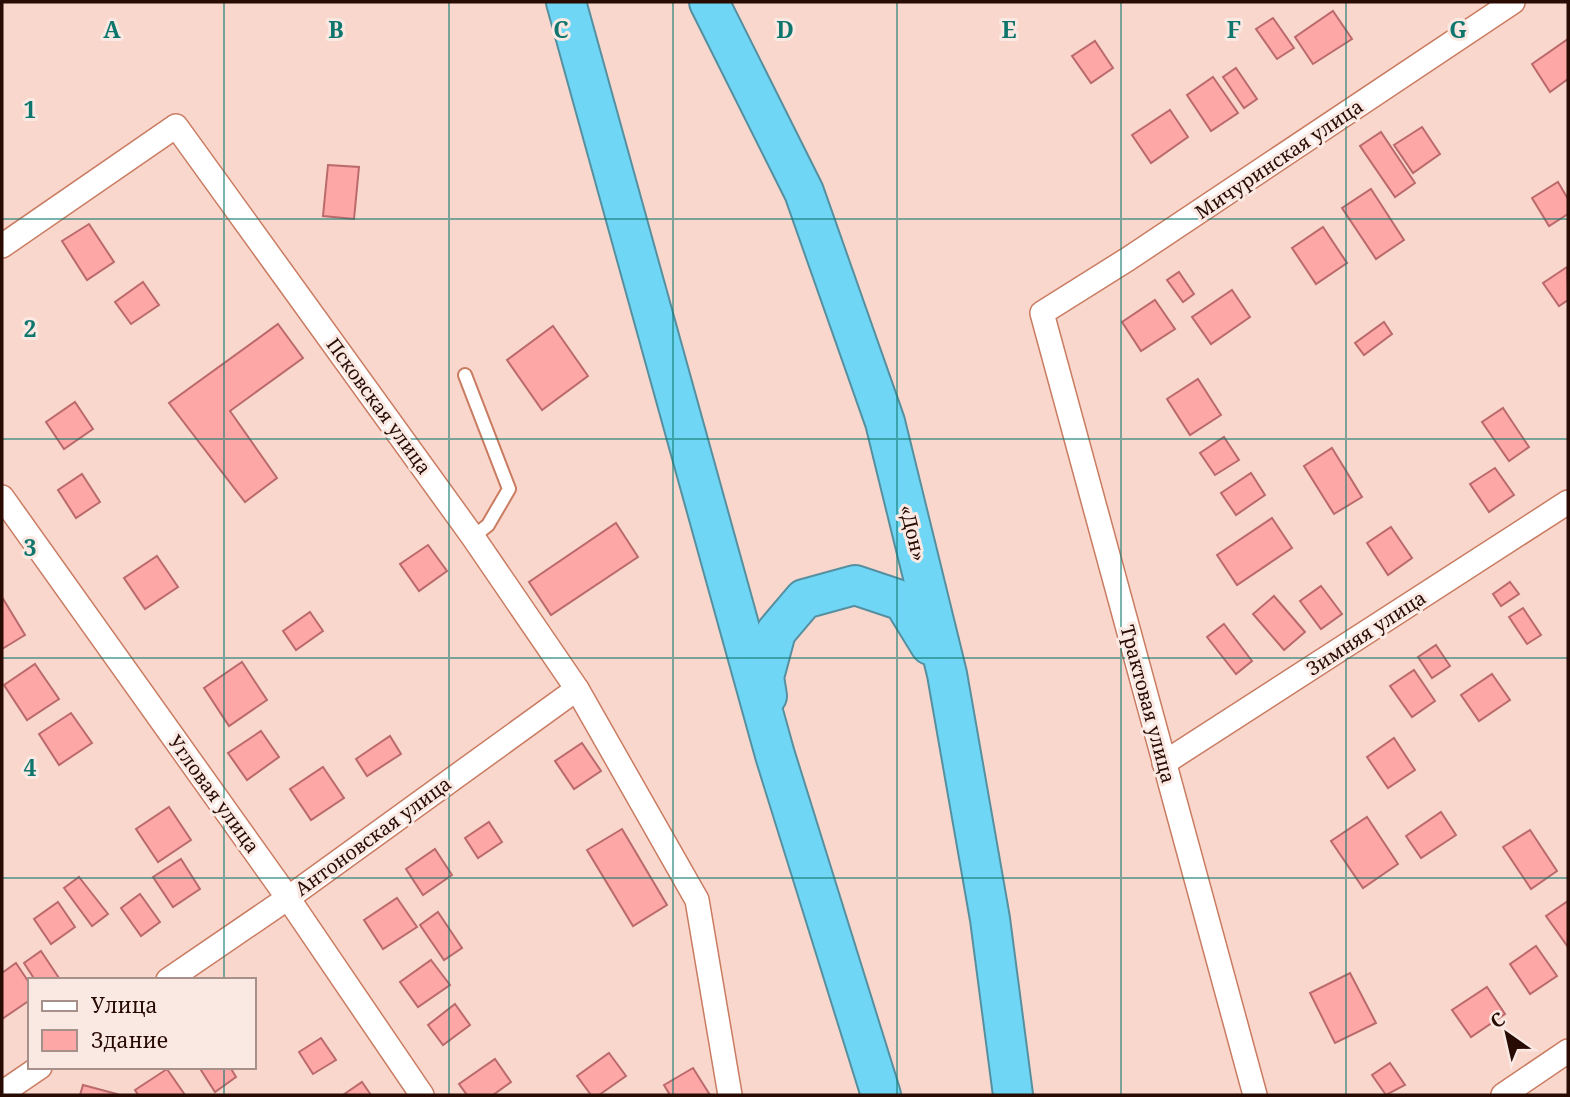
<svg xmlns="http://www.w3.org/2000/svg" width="1570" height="1097" font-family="'Noto Serif',serif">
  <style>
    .building { fill: #fea7a7; stroke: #bb6a6c; stroke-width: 2 }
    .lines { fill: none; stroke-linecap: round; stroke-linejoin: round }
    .lane-casing { stroke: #c97c62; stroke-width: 16 }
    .street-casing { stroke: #c97c62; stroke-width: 26 }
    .highway-casing { stroke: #5690a0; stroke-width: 42 }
    .lane { stroke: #fff; stroke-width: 12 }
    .street { stroke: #fff; stroke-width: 23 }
    .highway { stroke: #6fd7f5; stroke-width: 38 }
    .grid { fill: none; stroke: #0f766e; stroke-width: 2; stroke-opacity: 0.55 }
    .labels { text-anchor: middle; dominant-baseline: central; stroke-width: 6; stroke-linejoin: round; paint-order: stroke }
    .street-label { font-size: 19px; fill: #280b03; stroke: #fae9e3 }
    .grid-label { font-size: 23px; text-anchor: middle; font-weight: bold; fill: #0f766e; stroke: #fae9e3; stroke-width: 6; stroke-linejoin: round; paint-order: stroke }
  </style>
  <rect width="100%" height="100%" fill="#fad7cc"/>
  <g class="building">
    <polygon points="1333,11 1352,39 1313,64 1295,37"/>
    <polygon points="1273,18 1294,48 1277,59 1256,29"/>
    <polygon points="1568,39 1568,79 1550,92 1532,64"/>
    <polygon points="1095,41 1113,68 1091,83 1072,56"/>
    <polygon points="1236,68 1257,99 1244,108 1223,77"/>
    <polygon points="1213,77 1238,113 1211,131 1187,95"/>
    <polygon points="1170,110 1188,137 1151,163 1132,135"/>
    <polygon points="1422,127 1440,154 1413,173 1394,145"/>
    <polygon points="1381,132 1415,183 1395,197 1360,146"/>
    <polygon points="328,165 359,167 354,219 323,216"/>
    <polygon points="1558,182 1568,199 1568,214 1549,226 1532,198"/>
    <polygon points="1371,189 1404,240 1376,259 1342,208"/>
    <polygon points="89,224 114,262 87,280 62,241"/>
    <polygon points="1323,227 1347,263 1316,284 1292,248"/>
    <polygon points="1567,267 1568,300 1559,306 1543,283"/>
    <polygon points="1179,272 1194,294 1183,302 1167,280"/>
    <polygon points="143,282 159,305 131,324 115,302"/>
    <polygon points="1232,290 1250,317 1211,344 1192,317"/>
    <polygon points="1155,300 1175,329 1141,351 1122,322"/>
    <polygon points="1384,322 1392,334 1364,355 1355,343"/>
    <polygon points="278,324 303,358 230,411 277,478 245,502 169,403"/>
    <polygon points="553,326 588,376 542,410 507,360"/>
    <polygon points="1198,379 1221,415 1190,435 1167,399"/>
    <polygon points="75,402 93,429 64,449 46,422"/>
    <polygon points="1503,408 1529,447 1509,461 1482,422"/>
    <polygon points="1224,437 1239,460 1215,475 1200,453"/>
    <polygon points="1332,448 1362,497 1334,514 1304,466"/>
    <polygon points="1495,468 1514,495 1489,512 1470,484"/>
    <polygon points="1251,473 1265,495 1236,515 1221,493"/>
    <polygon points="82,474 100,502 76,518 58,490"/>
    <polygon points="1272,518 1292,548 1237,585 1217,555"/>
    <polygon points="616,523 638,557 551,615 529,582"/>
    <polygon points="1391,527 1412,558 1388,575 1367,543"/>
    <polygon points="428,545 447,571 419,591 400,564"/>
    <polygon points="157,556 178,587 145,609 124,578"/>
    <polygon points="1510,582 1519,594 1501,606 1493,594"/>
    <polygon points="1321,586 1342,614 1321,629 1300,601"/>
    <polygon points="1274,596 1305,632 1284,650 1253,614"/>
    <polygon points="2,597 25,635 2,649"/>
    <polygon points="1523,608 1541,635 1527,644 1509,617"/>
    <polygon points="310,612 323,631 296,650 283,631"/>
    <polygon points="1224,624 1252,661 1236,674 1207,637"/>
    <polygon points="1436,645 1450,666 1432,678 1418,657"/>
    <polygon points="242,662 267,700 229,726 204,688"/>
    <polygon points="35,664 59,699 27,720 4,685"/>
    <polygon points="1414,670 1435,701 1412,717 1390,686"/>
    <polygon points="1492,674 1510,700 1479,721 1461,695"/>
    <polygon points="71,713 92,743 59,765 39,734"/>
    <polygon points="261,731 279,757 247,780 228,753"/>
    <polygon points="390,736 401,754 367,776 356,759"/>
    <polygon points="1394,738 1415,770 1388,788 1367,757"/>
    <polygon points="582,743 601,771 574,789 555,761"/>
    <polygon points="323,767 344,798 311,820 290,789"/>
    <polygon points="169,807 191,840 158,862 136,829"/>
    <polygon points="1441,812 1456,835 1421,858 1406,836"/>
    <polygon points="1367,817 1398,864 1363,888 1331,841"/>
    <polygon points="489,822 502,842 478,858 465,838"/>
    <polygon points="622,829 667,905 633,926 587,850"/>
    <polygon points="1530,830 1557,871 1531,889 1503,847"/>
    <polygon points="435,849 452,875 423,895 406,869"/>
    <polygon points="181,859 200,889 173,907 153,877"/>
    <polygon points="79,877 108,914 92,926 64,888"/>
    <polygon points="140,894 160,922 141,936 121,908"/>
    <polygon points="397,898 417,927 383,949 364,920"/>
    <polygon points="1568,901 1568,947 1546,916"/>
    <polygon points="58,902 75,927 51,944 34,919"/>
    <polygon points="438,912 462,948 444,960 420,925"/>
    <polygon points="1536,946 1557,976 1530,994 1510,964"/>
    <polygon points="41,951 59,978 57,980 35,980 24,963"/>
    <polygon points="431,960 450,985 418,1007 400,982"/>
    <polygon points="16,963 30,984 30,1000 2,1019 2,973"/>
    <polygon points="1350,973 1376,1023 1335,1043 1310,993"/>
    <polygon points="1487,987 1505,1014 1471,1037 1452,1010"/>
    <polygon points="455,1004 470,1025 443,1045 428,1025"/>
    <polygon points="321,1038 336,1060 313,1074 299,1052"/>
    <polygon points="609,1053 626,1076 599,1095 591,1095 577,1076"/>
    <polygon points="495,1059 511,1082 493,1095 467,1095 459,1084"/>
    <polygon points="1390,1063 1405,1085 1386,1095 1372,1075"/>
    <polygon points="199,1067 230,1067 236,1077 215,1092"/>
    <polygon points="693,1068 710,1095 670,1095 664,1085"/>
    <polygon points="167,1069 185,1095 138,1095 135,1090"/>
    <polygon points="362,1082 371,1095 343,1095"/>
    <polygon points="83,1085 117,1094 116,1095 80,1095"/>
  </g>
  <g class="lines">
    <g class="lane-casing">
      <polyline id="lane" points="465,375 509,489 488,525 473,537"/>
    </g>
    <g class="street-casing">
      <g id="street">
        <polyline points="2,246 176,126 473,537 577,689 697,900 730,1095"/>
        <polyline points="2,497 288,898 422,1095"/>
        <polyline points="1164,763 1568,502"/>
        <polyline points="168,980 288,898 577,689"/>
        <polyline points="2,1093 40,1067"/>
        <polyline points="1255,1095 1042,313 1128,259 1513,2"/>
        <polyline points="1503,1095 1568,1051"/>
      </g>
    </g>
    <g class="highway-casing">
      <g id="highway">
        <polyline points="566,2 775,755 881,1095"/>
        <polyline points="709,2 804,192 885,422 947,674 990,919 1013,1095"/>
        <polyline points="767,696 764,677 776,632 804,599 855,585 903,601 930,645"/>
      </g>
    </g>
    <use href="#lane" class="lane"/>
    <use href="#street" class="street"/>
    <use href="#highway" class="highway"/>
  </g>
  <path class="grid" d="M 224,2 L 224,980M 449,2 L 449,1095M 673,2 L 673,1095M 897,2 L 897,1095M 1121,2 L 1121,1095M 1346,2 L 1346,1095M 2,219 L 1568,219M 2,439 L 1568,439M 2,658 L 1568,658M 2,878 L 1568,878M 224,1067 L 224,1095"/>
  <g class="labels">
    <g class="street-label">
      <text transform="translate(1279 159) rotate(-34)">Мичуринская улица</text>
      <text transform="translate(379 406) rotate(54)">Псковская улица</text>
      <text transform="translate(913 533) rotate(76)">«Дон»</text>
      <text transform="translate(1366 633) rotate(-33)">Зимняя улица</text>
      <text transform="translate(1148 704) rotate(75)">Трактовая улица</text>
      <text transform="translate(214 794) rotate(54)">Угловая улица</text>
      <text transform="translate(373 836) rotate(-36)">Антоновская улица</text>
    </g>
  </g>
  <g class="grid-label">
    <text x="112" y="38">A</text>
    <text x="336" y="38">B</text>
    <text x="561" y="38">C</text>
    <text x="785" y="38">D</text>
    <text x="1009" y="38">E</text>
    <text x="1234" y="38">F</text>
    <text x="1458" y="38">G</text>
    <text x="30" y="118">1</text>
    <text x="30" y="337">2</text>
    <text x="30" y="556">3</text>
    <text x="30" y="776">4</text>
  </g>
  <rect width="1570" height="1097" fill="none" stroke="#280b03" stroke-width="7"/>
  <rect x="28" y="978" width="228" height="91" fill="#fae9e3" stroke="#a69089" stroke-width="2"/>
  <rect x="42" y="1001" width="35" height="10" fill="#ffffff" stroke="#a69089" stroke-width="2"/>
  <text x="91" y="1013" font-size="21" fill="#280b03">Улица</text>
  <rect x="42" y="1030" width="35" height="21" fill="#fea7a7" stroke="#a69089" stroke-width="2"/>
  <text x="91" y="1048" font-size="21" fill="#280b03">Здание</text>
  <g transform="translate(1507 1034) rotate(326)" stroke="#fae9e3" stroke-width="5" paint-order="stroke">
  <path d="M0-5L12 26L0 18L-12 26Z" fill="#280b03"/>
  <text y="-10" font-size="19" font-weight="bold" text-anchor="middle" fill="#280b03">С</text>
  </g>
</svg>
